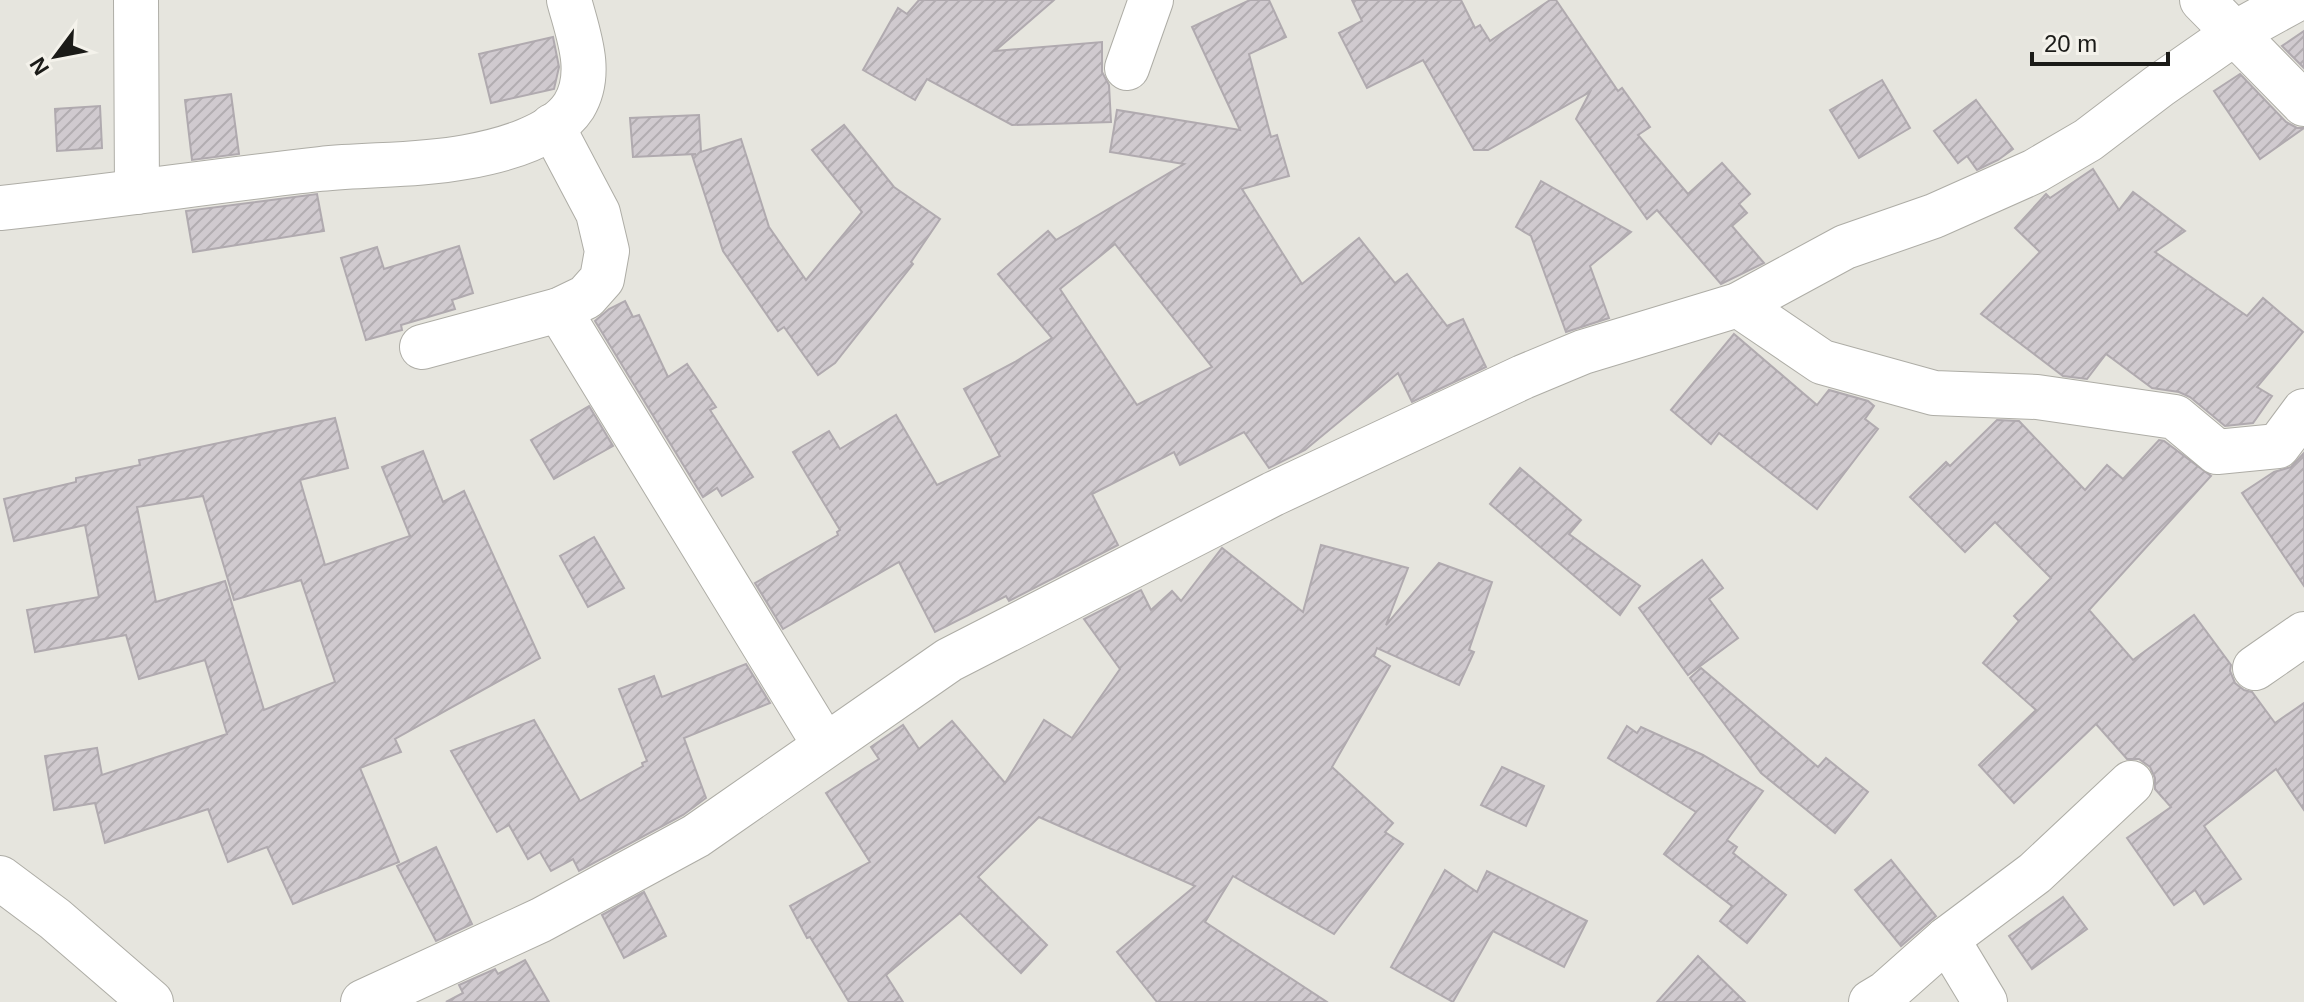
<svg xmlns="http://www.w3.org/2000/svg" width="2304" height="1002" font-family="Arial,sans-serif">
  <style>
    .building { fill: url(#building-hatch); stroke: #b0aaaf; stroke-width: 2; fill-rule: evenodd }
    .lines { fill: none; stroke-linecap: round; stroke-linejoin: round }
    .street-casing { stroke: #aeada6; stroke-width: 46 }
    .street { stroke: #fff; stroke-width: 44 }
  </style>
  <defs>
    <pattern id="building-hatch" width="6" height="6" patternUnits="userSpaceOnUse" patternTransform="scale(2)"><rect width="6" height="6" fill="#d0cacf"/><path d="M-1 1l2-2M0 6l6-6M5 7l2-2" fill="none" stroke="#b2adb1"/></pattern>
  </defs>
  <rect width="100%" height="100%" fill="#e6e5de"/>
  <g class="building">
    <polygon points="919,0 1054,0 995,51 1102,42 1102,72 1109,85 1111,122 1012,125 927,79 915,100 863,70 898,8 907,14"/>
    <path d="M 1250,0 L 1269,0 L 1286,37 L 1249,54 L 1271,137 L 1277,135 L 1289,176 L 1242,189 L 1302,284 L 1359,238 L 1395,283 L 1407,274 L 1447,326 L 1463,319 L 1486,367 L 1412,402 L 1398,373 L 1305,450 L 1269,468 L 1244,432 L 1180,465 L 1174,452 L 1092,494 L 1118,545 L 1009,601 L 1006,596 L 935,632 L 899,562 L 783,629 L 755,583 L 838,535 L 837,532 L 840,530 L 793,452 L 829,431 L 840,449 L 896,415 L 937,485 L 1000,456 L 964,389 L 1015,362 L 1052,338 L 998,274 L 1048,231 L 1056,240 L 1184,164 L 1110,152 L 1117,110 L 1240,130 L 1192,27 ZM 1115,244 L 1212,367 L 1137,405 L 1060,289 Z"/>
    <polygon points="1352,0 1461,0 1475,28 1480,25 1490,41 1550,0 1556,0 1618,91 1622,88 1650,127 1638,135 1688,194 1722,163 1750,194 1739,204 1747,213 1732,226 1764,263 1721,284 1657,210 1647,219 1576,119 1590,92 1488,150 1474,150 1423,60 1367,88 1339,33 1362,21"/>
    <polygon points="2304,31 2304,68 2282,46"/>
    <polygon points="553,37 559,67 554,89 491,103 479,54"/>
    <polygon points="2240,74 2286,122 2297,128 2304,128 2260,159 2214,91"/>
    <polygon points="1882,80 1910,128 1859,158 1830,110"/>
    <polygon points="231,94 239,154 192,160 185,100"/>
    <polygon points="1976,100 2013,149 1998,160 1977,170 1967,156 1958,163 1934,131"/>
    <polygon points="100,106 102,148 57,151 55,109"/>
    <polygon points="699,115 701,152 741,139 769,227 806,280 862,212 812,150 844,125 894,187 940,219 911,262 913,264 835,363 818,375 784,327 778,331 723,251 692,155 696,154 633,157 630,118"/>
    <polygon points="2093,169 2119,210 2133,192 2185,231 2155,252 2247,316 2263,298 2303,332 2257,387 2272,396 2253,423 2225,426 2190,397 2179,392 2152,388 2106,354 2087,379 2063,376 1981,314 2040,252 2015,228 2046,194 2050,198"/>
    <polygon points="1541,181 1631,232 1590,266 1609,318 1566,332 1531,236 1516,227"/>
    <polygon points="317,194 324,231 193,252 186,211"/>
    <polygon points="459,246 473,293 452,300 455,309 401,325 402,330 366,340 341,258 377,247 384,269"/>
    <polygon points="625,301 633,317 639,315 668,377 687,364 716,407 710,410 753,477 722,496 717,488 703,497 595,321 609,309"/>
    <polygon points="1734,334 1817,405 1829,390 1868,401 1874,406 1865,419 1878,429 1817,509 1719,433 1711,444 1671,410"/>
    <polygon points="589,406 613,446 554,479 531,440"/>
    <path d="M 335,418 L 348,468 L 300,480 L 325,565 L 410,536 L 382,467 L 423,451 L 443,502 L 464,491 L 540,658 L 395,739 L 401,752 L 360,768 L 399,862 L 293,904 L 267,847 L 228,862 L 208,809 L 105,843 L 95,803 L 54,810 L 45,756 L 97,748 L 102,775 L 227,734 L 205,660 L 139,679 L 126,635 L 35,652 L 27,610 L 99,597 L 85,525 L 14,541 L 4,499 L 76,482 L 76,478 L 140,465 L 139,460 ZM 203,496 L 234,600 L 301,580 L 335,682 L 264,710 L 225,581 L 156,602 L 137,507 Z"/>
    <polygon points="1997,420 2019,421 2085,490 2107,465 2123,479 2159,440 2164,441 2211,476 2089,610 2133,660 2194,615 2231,665 2230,671 2235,683 2244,690 2252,692 2275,723 2304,703 2304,810 2276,769 2204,826 2241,879 2204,904 2195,890 2174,905 2127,838 2171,807 2155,789 2155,778 2150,767 2139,759 2127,759 2096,724 2014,803 1979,765 2036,710 1983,663 2019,621 2014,616 2051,578 1995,522 1965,552 1910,497 1946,462 1950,466"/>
    <polygon points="2304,453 2304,586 2242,493 2274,472 2291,467"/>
    <polygon points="1520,468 1581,520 1569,534 1640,586 1620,615 1490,504"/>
    <polygon points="594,537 624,588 588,607 560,556"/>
    <polygon points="1321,545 1408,568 1386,625 1439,563 1492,582 1469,650 1474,652 1459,685 1377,648 1374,656 1390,666 1332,767 1393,823 1385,832 1403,844 1334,934 1233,876 1205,922 1327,1002 1157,1002 1117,952 1195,886 1039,817 978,877 1047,945 1021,973 960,913 886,975 903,1002 849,1002 810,937 807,938 790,906 870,862 826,793 879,759 871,747 903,725 919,749 952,721 1005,783 1044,720 1072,738 1120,669 1084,619 1141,590 1151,610 1172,591 1181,601 1222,548 1303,612"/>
    <polygon points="1702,560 1723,588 1709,599 1738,638 1688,675 1639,608"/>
    <polygon points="746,664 770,703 684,738 706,798 683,815 579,871 573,859 551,871 540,852 528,859 509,825 497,832 451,751 534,720 580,801 643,766 642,763 647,761 619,689 654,676 662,697"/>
    <polygon points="1701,668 1818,767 1826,758 1868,792 1835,833 1761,773 1690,678"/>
    <polygon points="1627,726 1637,733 1641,727 1703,755 1763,791 1727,840 1737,847 1733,853 1786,895 1747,943 1720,921 1732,906 1664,854 1696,812 1608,758"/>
    <polygon points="1502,767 1544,786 1526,826 1481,805"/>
    <polygon points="436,847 472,924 436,941 397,866"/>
    <polygon points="1891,860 1936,916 1901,946 1855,890"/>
    <polygon points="1445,870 1477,892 1487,871 1587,921 1564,967 1493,931 1453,1002 1391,967"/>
    <polygon points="644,892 666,936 624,958 602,915"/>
    <polygon points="2063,897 2087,929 2032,969 2009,936"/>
    <polygon points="1698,956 1745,1002 1657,1002"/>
    <polygon points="525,960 549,1002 446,1002 463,993 459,985 495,969 498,974"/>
  </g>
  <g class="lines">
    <g class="street-casing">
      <g id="street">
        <polyline points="136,0 137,192"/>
        <polyline points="2202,0 2304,104"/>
        <polyline points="1127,68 1151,0"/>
        <path d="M 0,208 C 107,197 213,181 320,169 C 368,164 418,166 466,157 C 500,151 554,137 574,106 C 594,73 578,34 569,0"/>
        <polyline points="1738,305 1822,362 1934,393 2037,397 2175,417 2217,452 2278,446 2304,411"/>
        <polyline points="559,310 824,744"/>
        <polyline points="422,347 559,310 586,297 602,279 607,251 598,213 552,126"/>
        <polyline points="2255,668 2304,634"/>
        <polyline points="0,878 55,919 151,1002"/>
        <polyline points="1947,939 1985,1002"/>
        <polyline points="363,1002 541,920 696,836 949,660 1273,494 1523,377 1583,352 1738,305 1845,247 1934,216 2035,171 2088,140 2159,86 2235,33 2295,0"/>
        <polyline points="1871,1002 1886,993 1947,939 2035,873 2131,783"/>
      </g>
    </g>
    <use href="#street" class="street"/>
  </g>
  <g transform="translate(56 56) rotate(238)" stroke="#f4f2eb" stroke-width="6" paint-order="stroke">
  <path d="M0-6L14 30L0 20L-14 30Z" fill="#1b1b18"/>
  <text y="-12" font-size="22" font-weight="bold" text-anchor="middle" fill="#1b1b18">N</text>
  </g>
  <path d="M2032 52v12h136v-12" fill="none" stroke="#1b1b18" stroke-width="4"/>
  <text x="2044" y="52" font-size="24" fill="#1b1b18" stroke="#f4f2eb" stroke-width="6" paint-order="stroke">20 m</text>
</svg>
